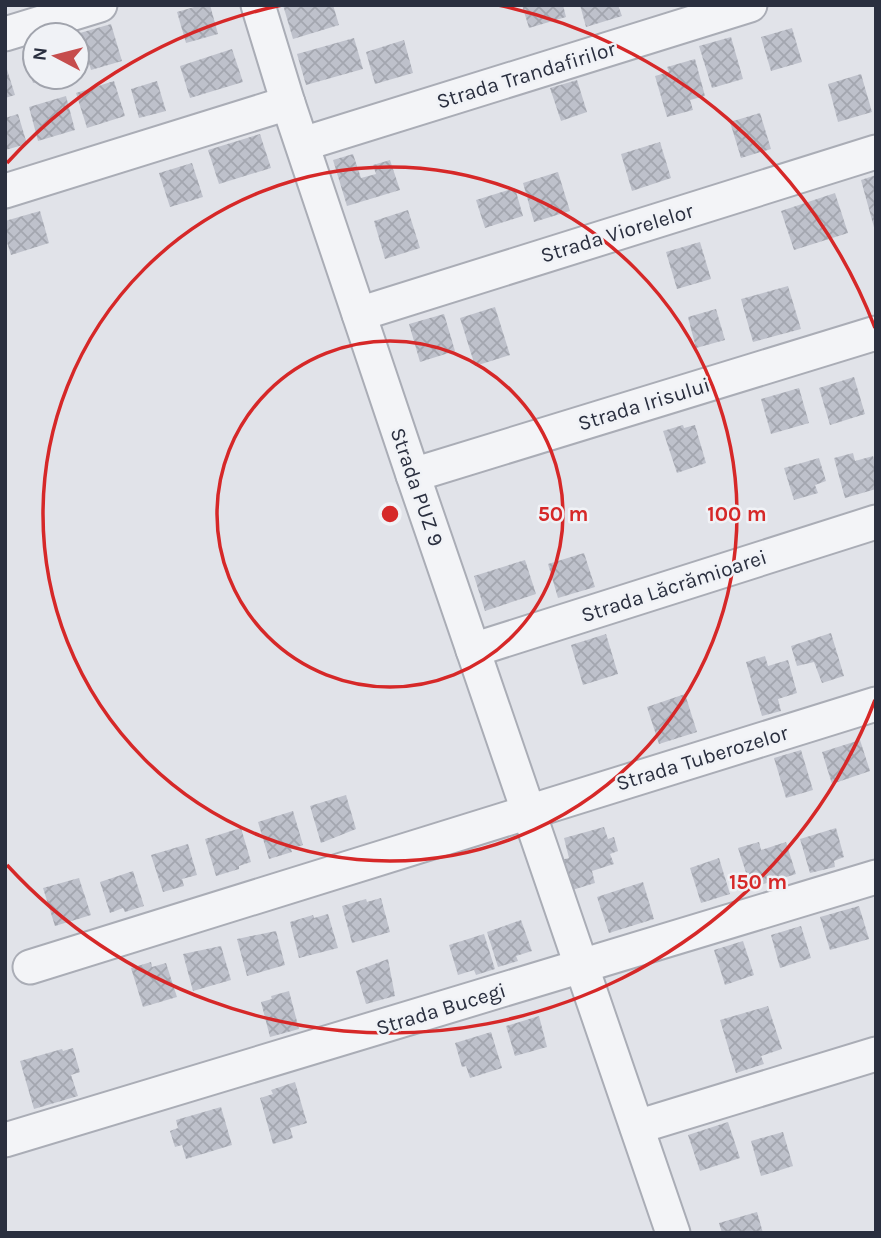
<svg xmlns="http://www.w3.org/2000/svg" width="881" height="1238" font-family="Karla,sans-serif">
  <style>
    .building { fill: url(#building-cross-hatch) }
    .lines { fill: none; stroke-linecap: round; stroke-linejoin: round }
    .minor-casing { stroke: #aaadb6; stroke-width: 37 }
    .minor { stroke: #f3f4f7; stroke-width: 33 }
    .ring { fill: none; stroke: #d62828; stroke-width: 3.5 }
    .labels { text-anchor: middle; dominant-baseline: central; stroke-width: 5; stroke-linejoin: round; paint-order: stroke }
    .street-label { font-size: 21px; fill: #2a2f3f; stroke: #f0f2f6 }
    .centre { fill: #d62828; stroke: #f0f2f6; stroke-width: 3.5 }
    .ring-label { font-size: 21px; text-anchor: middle; font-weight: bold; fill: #d62828; stroke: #f0f2f6; stroke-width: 5; stroke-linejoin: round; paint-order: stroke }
  </style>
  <defs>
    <pattern id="building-cross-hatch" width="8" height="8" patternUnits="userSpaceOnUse" patternTransform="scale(1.75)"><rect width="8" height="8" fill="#bec1cb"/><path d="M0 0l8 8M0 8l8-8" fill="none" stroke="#a3a6af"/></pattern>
  </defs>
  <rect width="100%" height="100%" fill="#e1e3e9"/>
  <g class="building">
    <polygon points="201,5 210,5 218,34 186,43 177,12"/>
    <polygon points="283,5 333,5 339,25 293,39"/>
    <polygon points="522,5 563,5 566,17 529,28"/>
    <polygon points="580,5 618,5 622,16 586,27"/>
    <polygon points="111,24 122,61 91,70 80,33"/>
    <polygon points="792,28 802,62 771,71 761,37"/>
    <polygon points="731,37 743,79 712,88 699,46"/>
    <polygon points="354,38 363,69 306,85 297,54"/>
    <polygon points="404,40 413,73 375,84 366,52"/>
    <polygon points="232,49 243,82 190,98 180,66"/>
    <polygon points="35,52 35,77 50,78 33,83 25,55"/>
    <polygon points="695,59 705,96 690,100 693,110 667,117 655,76 669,72 667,67"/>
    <polygon points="5,63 15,95 5,98"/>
    <polygon points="861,74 872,112 838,122 828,84"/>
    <polygon points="577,80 587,112 561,121 550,88"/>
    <polygon points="114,81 125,116 87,128 76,93"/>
    <polygon points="157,81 166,111 139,118 131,89"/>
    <polygon points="66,96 75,130 38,141 29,107"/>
    <polygon points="760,113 771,149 741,158 730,122"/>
    <polygon points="18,114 27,144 5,150 5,118"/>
    <polygon points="260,134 271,168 219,184 208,150"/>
    <polygon points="660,142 671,178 632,191 621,154"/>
    <polygon points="353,154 361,178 376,174 373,165 390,160 400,190 347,206 333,160"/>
    <polygon points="192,163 203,197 170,207 159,173"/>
    <polygon points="558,172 570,211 534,222 523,183"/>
    <polygon points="876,175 876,231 875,231 861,180"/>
    <polygon points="515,188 523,216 485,228 476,200"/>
    <polygon points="835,193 848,233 794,250 781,211"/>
    <polygon points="408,210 420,248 385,259 374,221"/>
    <polygon points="40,211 49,243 11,255 5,236 5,221"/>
    <polygon points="700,242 711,279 677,289 666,252"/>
    <polygon points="788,286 801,329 753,342 741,299"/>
    <polygon points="495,307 510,355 475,366 460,318"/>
    <polygon points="716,309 725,340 696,348 688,317"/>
    <polygon points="444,314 455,351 420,362 409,324"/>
    <polygon points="854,377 865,414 830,425 819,388"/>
    <polygon points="799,388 809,423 771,434 761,399"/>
    <polygon points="683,425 684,428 695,425 706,463 677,473 663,431"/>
    <polygon points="853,453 855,461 873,456 876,466 876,489 845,498 834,458"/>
    <polygon points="819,458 826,481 815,485 818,493 794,500 784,468"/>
    <polygon points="584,553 595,587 558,598 548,564"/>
    <polygon points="525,560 536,594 485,611 474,576"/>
    <polygon points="831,633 844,676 822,683 814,662 797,666 791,646"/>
    <polygon points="606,634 618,674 583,685 571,645"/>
    <polygon points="765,656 768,666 788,660 797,693 778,699 781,711 762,716 746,662"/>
    <polygon points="685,694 697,732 659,744 647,707"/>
    <polygon points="860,740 870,771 832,784 822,752"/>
    <polygon points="801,750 813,790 786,798 774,758"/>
    <polygon points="346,795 356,829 321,843 310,806"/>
    <polygon points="293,811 303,845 291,849 292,852 269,859 258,822"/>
    <polygon points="604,827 608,839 614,837 618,851 610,854 614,864 592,871 595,883 569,891 561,860 569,858 564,838"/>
    <polygon points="241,828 251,862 239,866 239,869 216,876 205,839"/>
    <polygon points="836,828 844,857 834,861 835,867 810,873 800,839"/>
    <polygon points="759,842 761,850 786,842 796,874 751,888 738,848"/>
    <polygon points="188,844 197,875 182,879 184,886 163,892 151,855"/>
    <polygon points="719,858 730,894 701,903 690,868"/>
    <polygon points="133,871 144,906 125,912 123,908 110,913 100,882"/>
    <polygon points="79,878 91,915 55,926 43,888"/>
    <polygon points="643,882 654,919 609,933 597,897"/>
    <polygon points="381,898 390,932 352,943 342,906 366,899 367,902"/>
    <polygon points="859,906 869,939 830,950 820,917"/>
    <polygon points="328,914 338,948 299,958 290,922 313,915 314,918"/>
    <polygon points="521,920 532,951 516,956 518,961 498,967 487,932"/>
    <polygon points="801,926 811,958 780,968 771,935"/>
    <polygon points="276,931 285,965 247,976 237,939"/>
    <polygon points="484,934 495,969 476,975 474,970 458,975 449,945"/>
    <polygon points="743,941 754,975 725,985 714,950"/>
    <polygon points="221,946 231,980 193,991 183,954"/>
    <polygon points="388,959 395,996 366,1004 356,971"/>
    <polygon points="151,962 152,967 166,963 177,997 143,1007 131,968"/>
    <polygon points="289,991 299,1029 270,1037 261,1002 272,999 271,996"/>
    <polygon points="768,1006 782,1049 761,1056 764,1064 736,1073 720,1020"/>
    <polygon points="539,1016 547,1047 515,1056 506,1026"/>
    <polygon points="491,1032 502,1068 470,1078 466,1066 462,1067 455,1043"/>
    <polygon points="73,1048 80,1072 71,1075 78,1096 34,1109 20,1061 62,1049 63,1051"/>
    <polygon points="295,1082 307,1123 290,1128 293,1138 273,1144 260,1098 273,1094 271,1090"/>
    <polygon points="221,1107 232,1145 186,1159 182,1145 175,1147 170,1131 178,1128 176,1120"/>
    <polygon points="728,1122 740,1158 700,1171 688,1135"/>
    <polygon points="783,1132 793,1166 761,1176 751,1141"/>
    <polygon points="757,1212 763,1233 722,1233 719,1223"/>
  </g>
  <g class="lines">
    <g class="minor-casing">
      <g id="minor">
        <polyline points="258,5 288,103 413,475 673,1233"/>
        <polyline points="5,34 100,5"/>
        <polyline points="303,144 750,5"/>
        <polyline points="5,191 288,103"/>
        <polyline points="359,314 876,152"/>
        <polyline points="413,475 876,333"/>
        <polyline points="473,650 876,522"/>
        <polyline points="30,967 876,704"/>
        <polyline points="637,1127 876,1054"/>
        <polyline points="5,1140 876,877"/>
      </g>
    </g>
    <use href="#minor" class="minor"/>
  </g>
  <g class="ring">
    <circle cx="390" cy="514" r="173"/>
    <circle cx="390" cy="514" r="347"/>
    <path d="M875 700A520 520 0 0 1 7 865M7 163A520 520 0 0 1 282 5M498 5A520 520 0 0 1 875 328"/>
  </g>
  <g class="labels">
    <g class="street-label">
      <text transform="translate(526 75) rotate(-17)">Strada Trandafirilor</text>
      <text transform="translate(617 233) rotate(-17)">Strada Viorelelor</text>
      <text transform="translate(644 404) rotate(-17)">Strada Irisului</text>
      <text transform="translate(417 487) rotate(71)">Strada PUZ 9</text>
      <text transform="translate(674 586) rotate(-18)">Strada Lăcrămioarei</text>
      <text transform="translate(702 758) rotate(-17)">Strada Tuberozelor</text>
      <text transform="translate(441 1009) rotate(-17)">Strada Bucegi</text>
    </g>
  </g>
  <circle cx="390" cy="514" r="10" class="centre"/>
  <g class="ring-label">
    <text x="563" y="521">50 m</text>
    <text x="737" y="521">100 m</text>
    <text x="758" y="889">150 m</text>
  </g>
  <rect width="881" height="1238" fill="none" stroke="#2a2f3f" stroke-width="14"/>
  <g transform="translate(56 56) rotate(277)"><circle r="33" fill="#f0f2f6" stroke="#a1a4ad" stroke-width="2"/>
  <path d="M0-5L12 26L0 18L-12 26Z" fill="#c64d4d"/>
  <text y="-10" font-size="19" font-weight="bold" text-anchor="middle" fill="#2a2f3f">N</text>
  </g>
</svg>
